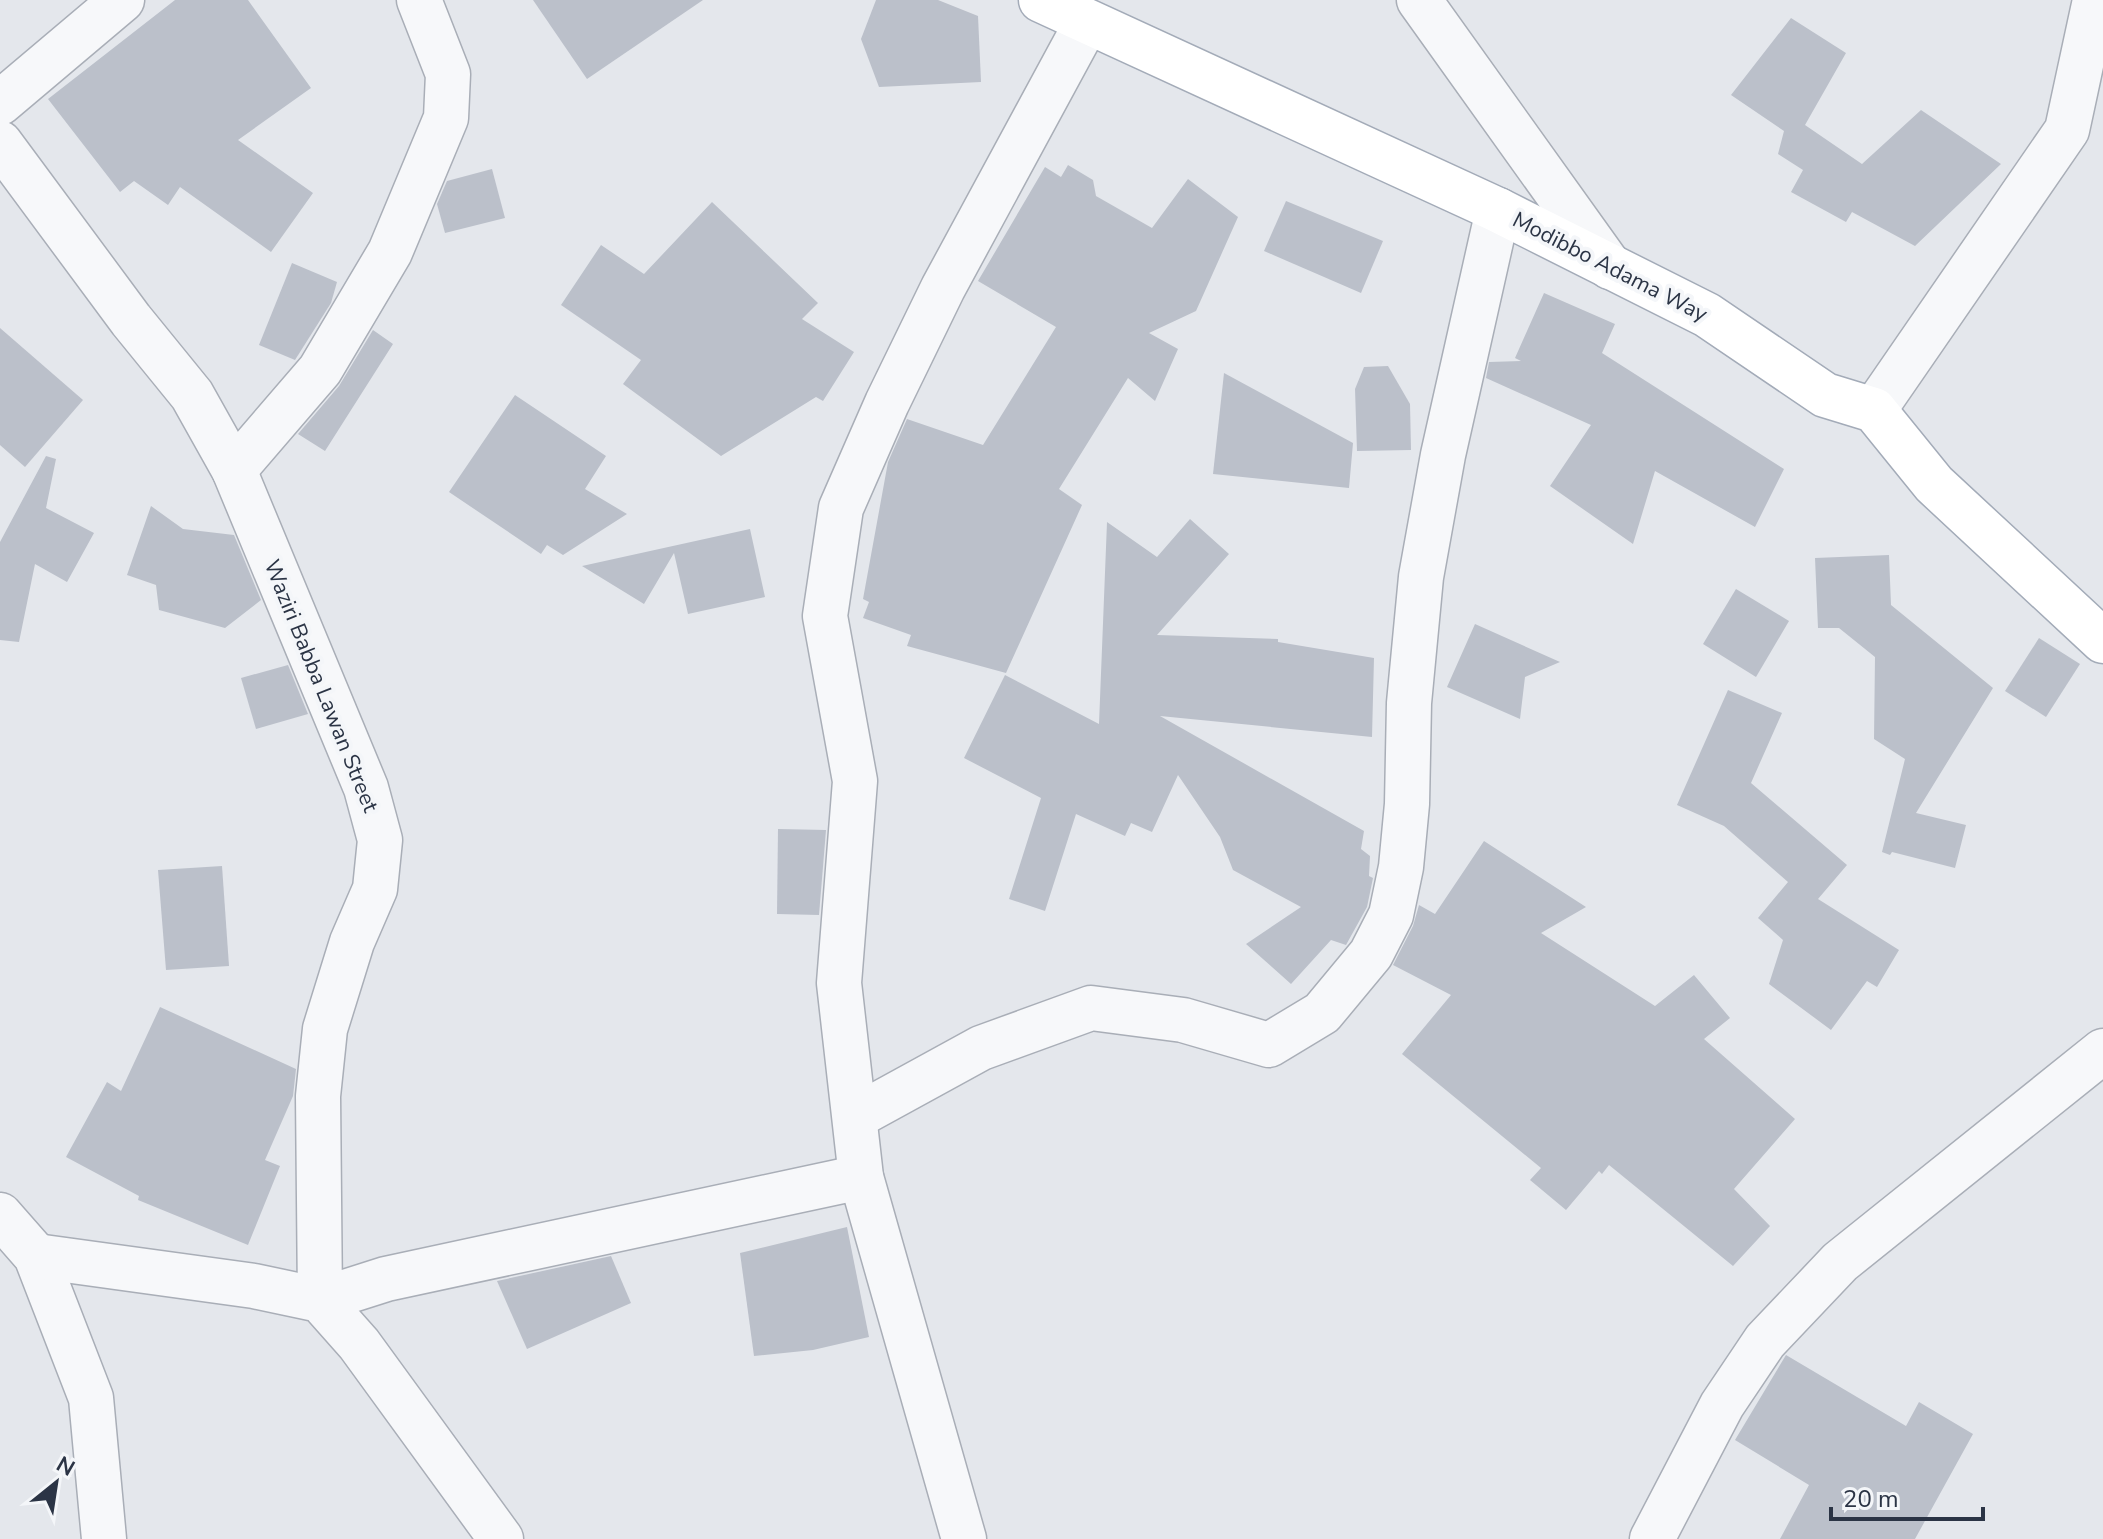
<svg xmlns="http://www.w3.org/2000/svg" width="2103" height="1539" font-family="'Nunito Sans',sans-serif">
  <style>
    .building { fill: #bbc0ca }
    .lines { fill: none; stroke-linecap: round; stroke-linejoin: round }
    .minor-casing { stroke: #a9aeb7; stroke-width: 47 }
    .major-casing { stroke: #a3abb8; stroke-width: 47 }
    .minor { stroke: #f7f8fa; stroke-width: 44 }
    .major { stroke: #fff; stroke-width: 44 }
    .labels { text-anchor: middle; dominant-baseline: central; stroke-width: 8; stroke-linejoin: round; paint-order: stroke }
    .street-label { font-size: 22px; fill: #2b3445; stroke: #f4f6f9 }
  </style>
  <rect width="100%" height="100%" fill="#e4e7ec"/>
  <g class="building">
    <polygon points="175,0 248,0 311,88 238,140 313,193 271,252 180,187 168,205 134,181 120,192 48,99"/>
    <polygon points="533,0 703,0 587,79"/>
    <polygon points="876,0 938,0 978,16 981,82 879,87 861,39"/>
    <polygon points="1791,18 1846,53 1805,125 1862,164 1921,110 2001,164 1915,246 1852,212 1846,222 1791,192 1803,170 1778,154 1784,131 1731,95"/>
    <polygon points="1068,165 1093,180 1096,196 1152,228 1188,179 1238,217 1196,311 1149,333 1178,349 1155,401 1128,378 1059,489 1082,505 1006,673 907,646 911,635 863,618 869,602 863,599 888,462 907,419 983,445 1056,327 978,281 1045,167 1061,177"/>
    <polygon points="492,169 505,218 445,233 437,204 447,181"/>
    <polygon points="1286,201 1383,241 1361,293 1264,251"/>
    <polygon points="712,202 818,303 802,319 854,352 823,401 816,397 721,456 623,384 641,360 561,305 601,245 644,274"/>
    <polygon points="292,263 337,282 331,303 295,360 259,345"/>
    <polygon points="1544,293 1615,324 1602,353 1784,469 1755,527 1655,471 1633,544 1550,486 1591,425 1486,378 1489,362 1521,361 1515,358"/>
    <polygon points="0,328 83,400 25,467 0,445"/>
    <polygon points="373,330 393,344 325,451 298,434 339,386"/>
    <polygon points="1388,366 1410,404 1411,450 1357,451 1355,389 1364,367"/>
    <polygon points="1224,373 1353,443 1349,488 1213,474"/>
    <polygon points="515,395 606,456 585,489 627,514 563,555 547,545 541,554 449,492"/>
    <polygon points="46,456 56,459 46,508 94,533 67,582 35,564 19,642 0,640 0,542"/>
    <polygon points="151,506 183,529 234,535 261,600 225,628 159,610 156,585 127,575"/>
    <polygon points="1190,519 1229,554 1157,635 1278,639 1278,642 1374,658 1372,737 1160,716 1364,831 1361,849 1370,856 1369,876 1373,878 1367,907 1346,945 1331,940 1291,984 1246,944 1301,907 1233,870 1220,837 1178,775 1152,832 1131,823 1125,836 1076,814 1045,911 1009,899 1041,798 964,758 1005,675 1099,724 1107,522 1157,557"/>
    <polygon points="750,529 765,597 688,614 674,553 644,604 582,566"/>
    <polygon points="1889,555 1891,605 1993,688 1916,813 1966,825 1955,868 1892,852 1890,855 1882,852 1905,759 1874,739 1875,657 1839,628 1818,628 1815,558"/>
    <polygon points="1736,589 1789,621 1756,677 1703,644"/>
    <polygon points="1475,624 1560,662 1525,677 1520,719 1447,687"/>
    <polygon points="2039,638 2080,664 2046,717 2005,691"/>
    <polygon points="288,665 308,714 256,729 241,678"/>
    <polygon points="1728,690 1782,713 1751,783 1847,865 1818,899 1899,950 1877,987 1867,981 1831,1030 1769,984 1783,940 1758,918 1788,882 1724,826 1677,805"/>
    <polygon points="778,829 826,830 819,915 777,914"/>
    <polygon points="1484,841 1586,907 1541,933 1655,1006 1694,975 1730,1018 1704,1039 1795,1119 1734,1189 1770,1226 1733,1266 1609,1165 1602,1174 1599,1171 1566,1210 1530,1180 1541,1168 1402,1054 1451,995 1393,965 1413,926 1419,905 1435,914"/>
    <polygon points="222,866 229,966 166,970 158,870"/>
    <polygon points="160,1007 296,1069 293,1096 265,1160 280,1166 248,1245 138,1200 139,1196 66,1157 107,1082 121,1091"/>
    <polygon points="847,1227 869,1337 813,1350 754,1356 740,1253"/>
    <polygon points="611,1256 631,1303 527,1349 497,1281"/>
    <polygon points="1786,1355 1906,1426 1919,1402 1973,1434 1915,1539 1780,1539 1809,1485 1735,1440"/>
  </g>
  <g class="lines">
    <g class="minor-casing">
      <g id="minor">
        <polyline points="1419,0 1610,267"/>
        <polyline points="0,103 122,0"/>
        <polyline points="0,143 131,320 192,395 234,470 366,788 380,840 375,889 352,942 325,1029 318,1096 320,1300 386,1279 861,1177"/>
        <polyline points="1874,410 2067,130 2095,0"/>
        <polyline points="234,470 320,370 390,252 446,118 448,74 419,0"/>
        <polyline points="855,1117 981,1048 1091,1008 1183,1020 1269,1045 1322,1013 1371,954 1391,915 1401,867 1407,804 1409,703 1421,577 1443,455 1498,210"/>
        <polyline points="0,1215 36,1256 91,1398 104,1539"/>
        <polyline points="36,1256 254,1286 320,1300 359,1344 501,1539"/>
        <polyline points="964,1539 861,1177 839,983 855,781 825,616 841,508 887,403 943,288 1087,22"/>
        <polyline points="1652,1539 1722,1405 1765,1341 1840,1262 2103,1051"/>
      </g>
    </g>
    <g class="major-casing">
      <polyline id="major" points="1041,0 1498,210 1707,315 1825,395 1874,410 1934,484 2103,641"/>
    </g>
    <use href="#minor" class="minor"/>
    <use href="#major" class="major"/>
  </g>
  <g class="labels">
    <g class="street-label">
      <text transform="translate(1610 267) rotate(27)">Modibbo Adama Way</text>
      <text transform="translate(321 686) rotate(68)">Waziri Babba Lawan Street</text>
    </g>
  </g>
  <g transform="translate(56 1483) rotate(30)" stroke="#f4f6f9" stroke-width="6" paint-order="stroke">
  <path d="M0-6L14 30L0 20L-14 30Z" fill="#2b3445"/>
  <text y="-12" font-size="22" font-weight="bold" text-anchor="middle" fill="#2b3445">N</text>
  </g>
  <path d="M1831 1507v12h152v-12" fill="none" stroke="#2b3445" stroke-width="4"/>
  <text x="1843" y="1507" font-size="24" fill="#2b3445" stroke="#f4f6f9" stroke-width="6" paint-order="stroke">20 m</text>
</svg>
